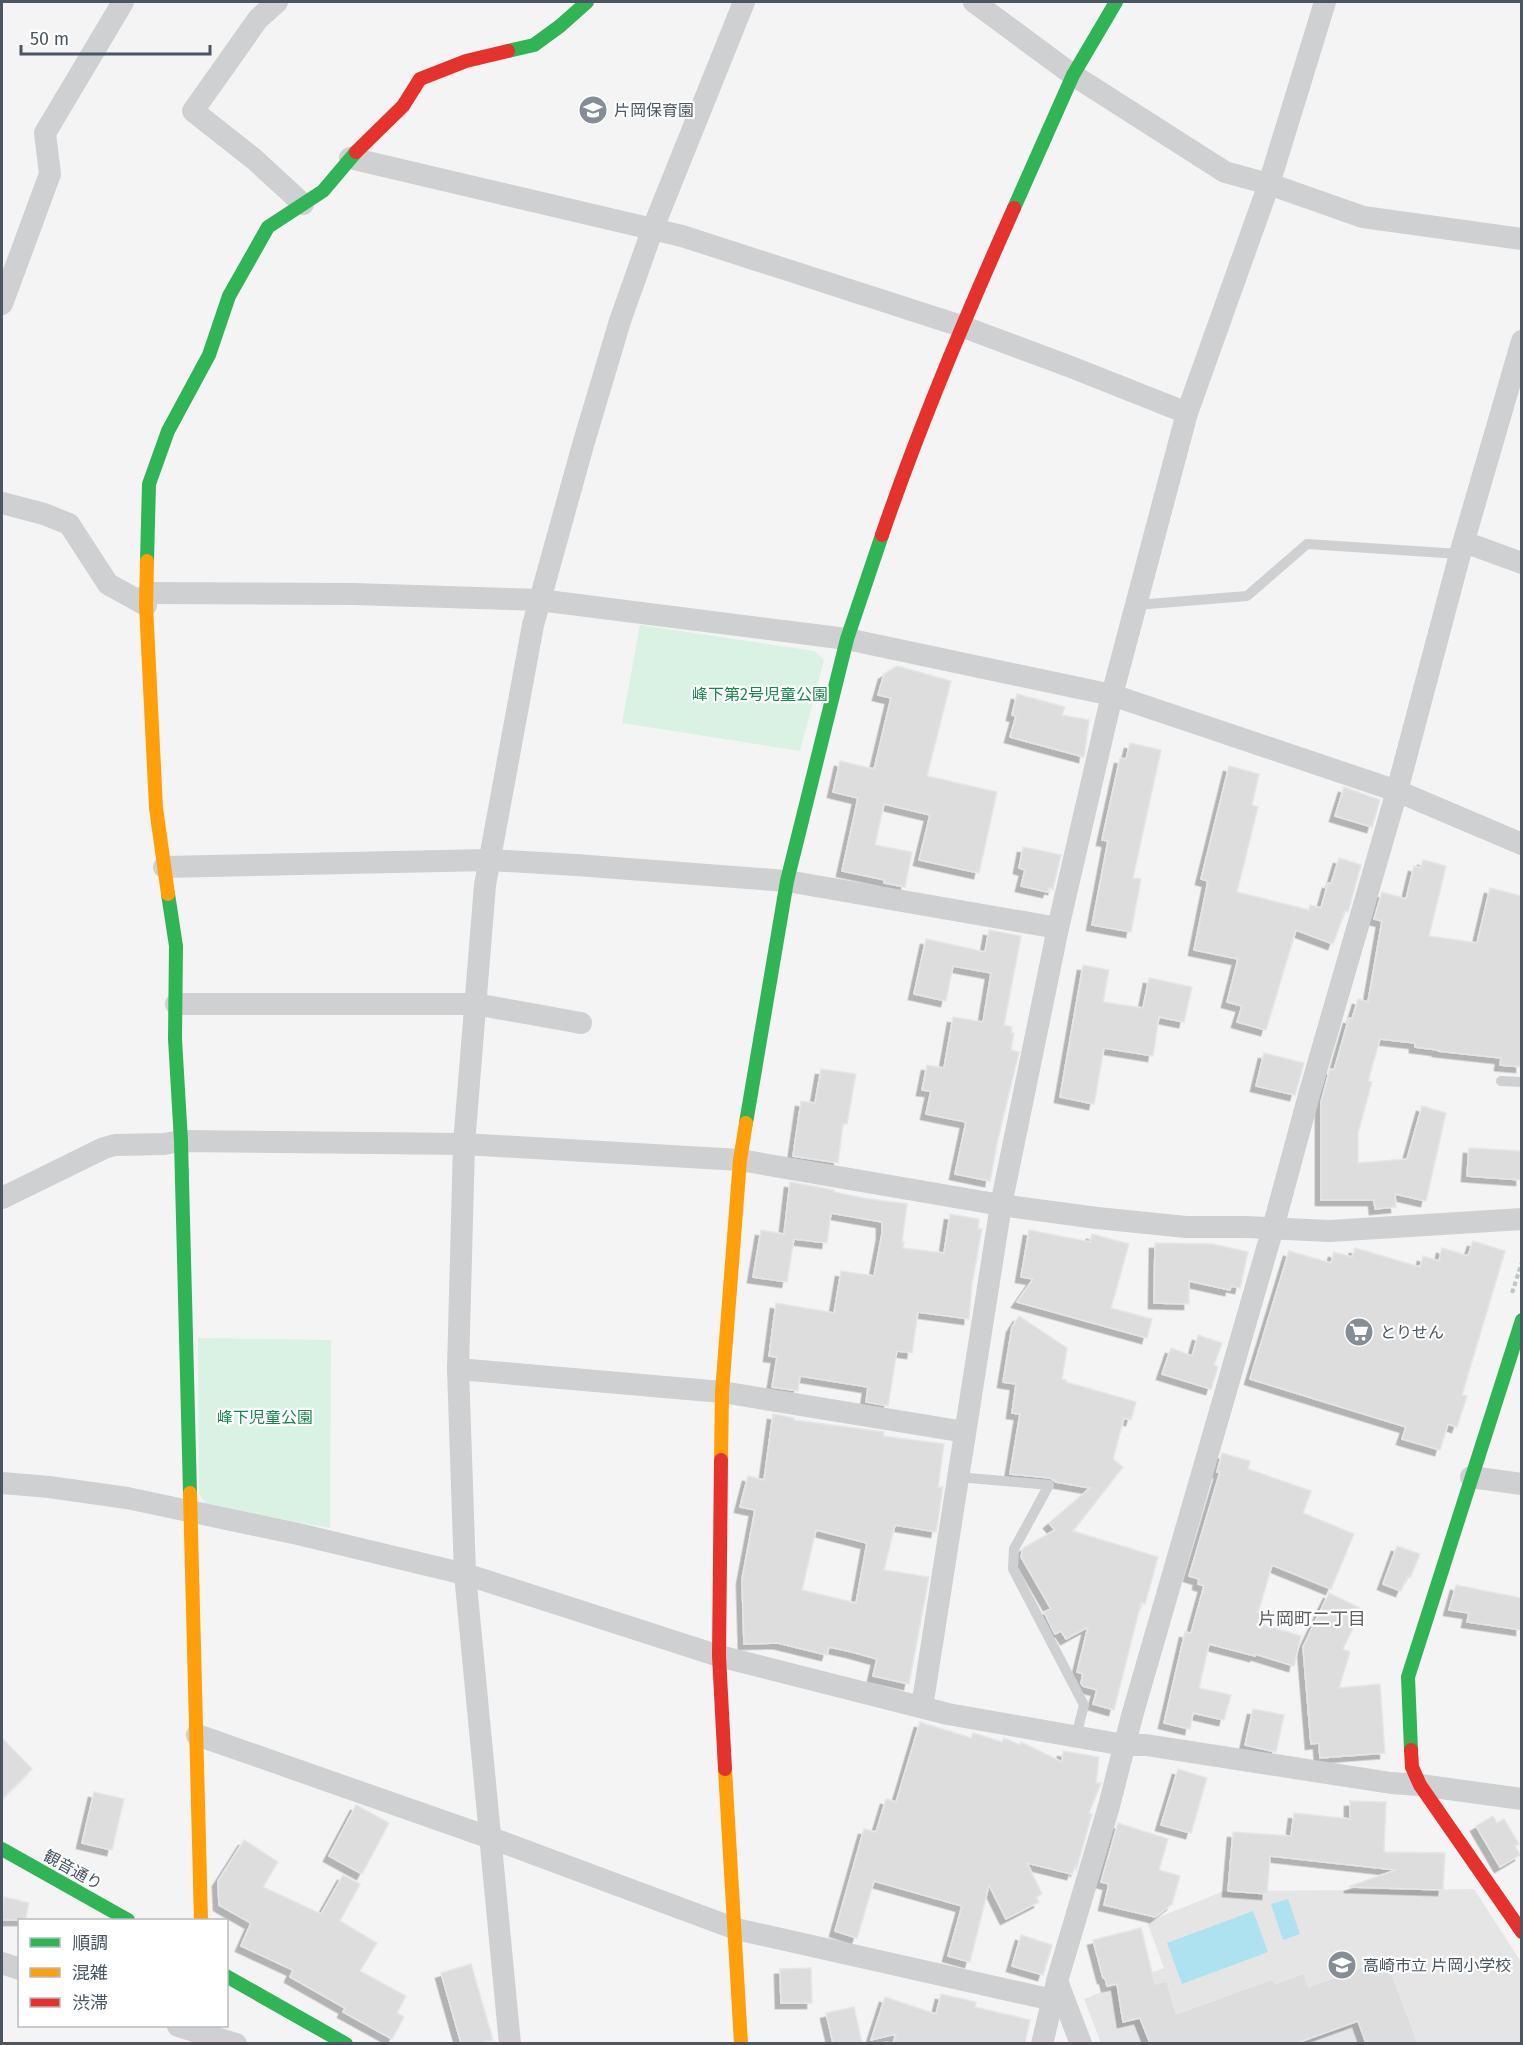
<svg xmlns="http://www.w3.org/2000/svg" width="1523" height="2045" font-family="'Fira Sans','Noto Sans JP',sans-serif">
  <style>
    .education { fill: #e6e5e6 }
    .green { fill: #d9f2e3 }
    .water { fill: #aee2f0 }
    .building { fill: #ddddde; stroke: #e5e6e7; stroke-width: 1.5; fill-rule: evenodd; filter: url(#shadow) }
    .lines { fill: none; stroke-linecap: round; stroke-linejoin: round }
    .path { stroke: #bcc7c4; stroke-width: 4; stroke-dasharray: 4.5 3; stroke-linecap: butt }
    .lane { stroke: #ced0d2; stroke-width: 10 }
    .street { stroke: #ced0d2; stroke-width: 22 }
    .fast { stroke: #30b455; stroke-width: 14 }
    .slow { stroke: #ff9f0a; stroke-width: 14 }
    .jam { stroke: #e5322d; stroke-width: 14 }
    .labels { text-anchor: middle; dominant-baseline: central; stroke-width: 4.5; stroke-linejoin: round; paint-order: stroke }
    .poi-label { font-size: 16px; fill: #4a5661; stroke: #fff; text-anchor: start }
    .park-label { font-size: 16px; fill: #17864f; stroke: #fff }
    .street-label { font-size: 16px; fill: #4a5661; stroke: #fff }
    .neighbourhood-label { font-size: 18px; fill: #5f6368; stroke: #fff }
  </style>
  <defs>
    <filter id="shadow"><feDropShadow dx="-5.5" dy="5.5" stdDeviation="0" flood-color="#0004"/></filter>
  </defs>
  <rect width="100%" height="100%" fill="#f4f4f4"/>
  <polygon class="education" points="1474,1889 1521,1962 1521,2043 1101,2043 1084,1999 1164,1968 1147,1922 1224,1891"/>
  <g class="green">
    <polygon points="640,625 814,651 824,660 800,751 622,723"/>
    <polygon points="198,1338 331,1340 330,1528 208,1506 199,1494"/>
  </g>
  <g class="water">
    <polygon points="1288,1899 1300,1934 1283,1940 1271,1904"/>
    <polygon points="1253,1911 1268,1952 1182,1984 1167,1943"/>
  </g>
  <g class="building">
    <polygon points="897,666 951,681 927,776 997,792 979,873 919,860 930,815 884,804 875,845 912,852 905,887 884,883 885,880 842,871 858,798 833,792 840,761 874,769 891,698 878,695 884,674"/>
    <polygon points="1017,694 1065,707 1062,715 1089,720 1084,757 1010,737 1016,716 1012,715"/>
    <polygon points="1130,743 1161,750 1133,878 1141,879 1131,932 1092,925 1108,841 1102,840 1120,758 1126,759"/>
    <polygon points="1229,766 1259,774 1252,805 1258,807 1237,892 1309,910 1310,905 1321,908 1328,883 1331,884 1339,858 1361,865 1348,912 1345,911 1333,944 1296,930 1266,1030 1237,1022 1242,1006 1227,1002 1238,959 1194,950 1208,881 1201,879"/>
    <polygon points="1344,787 1380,800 1372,827 1335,816"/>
    <polygon points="1023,847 1061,855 1053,889 1049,888 1048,892 1021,886 1025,870 1019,868"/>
    <polygon points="1423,860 1446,866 1429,936 1477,943 1490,888 1521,896 1521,1067 1500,1065 1501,1058 1438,1051 1438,1050 1415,1047 1415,1043 1380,1039 1368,1081 1372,1082 1358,1133 1358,1163 1407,1159 1422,1106 1446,1113 1426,1201 1395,1194 1396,1207 1375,1209 1374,1200 1321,1200 1321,1102 1330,1069 1334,1070 1349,1018 1352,1019 1358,999 1368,1002 1382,921 1374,919 1382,892 1406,899 1414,866 1421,868"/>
    <polygon points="989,930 1021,936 1004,1025 1012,1027 1011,1033 1014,1033 1011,1050 1019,1052 998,1139 990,1181 955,1174 966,1122 926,1114 931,1091 922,1090 927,1065 944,1068 953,1017 983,1022 991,973 953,966 946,1001 914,994 926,939 985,952"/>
    <polygon points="1083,965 1109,970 1103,1002 1143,1008 1149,978 1192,987 1184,1022 1159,1017 1153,1056 1104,1048 1094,1104 1060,1097"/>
    <polygon points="1264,1053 1304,1063 1295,1095 1256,1086"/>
    <polygon points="821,1069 856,1074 847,1124 843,1124 838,1163 793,1156 801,1101 815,1103"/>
    <polygon points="1469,1148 1521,1151 1521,1180 1467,1176"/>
    <polygon points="790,1182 834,1190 834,1192 863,1198 907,1204 902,1242 904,1242 903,1248 944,1253 950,1214 979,1219 978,1229 982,1229 972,1284 969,1319 918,1312 912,1353 897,1351 888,1406 866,1402 868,1387 800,1376 798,1391 772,1387 777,1357 769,1356 776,1303 834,1313 841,1271 874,1276 882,1234 882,1222 831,1213 827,1243 794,1239 787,1282 753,1277 761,1230 784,1234"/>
    <polygon points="1029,1230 1090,1242 1092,1234 1129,1244 1111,1308 1152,1319 1147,1338 1017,1302 1033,1279 1021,1277"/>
    <polygon points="1473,1241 1505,1251 1462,1395 1467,1396 1457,1427 1448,1424 1440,1450 1402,1439 1406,1427 1250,1379 1289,1251 1331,1263 1334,1252 1352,1257 1355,1248 1420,1267 1423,1256 1439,1261 1442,1248 1468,1256"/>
    <polygon points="1155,1243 1213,1244 1248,1252 1240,1288 1231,1286 1230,1290 1189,1281 1189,1304 1154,1303"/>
    <polygon points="1019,1316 1067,1348 1062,1379 1066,1380 1066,1382 1136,1402 1131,1420 1124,1418 1113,1459 1123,1467 1073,1531 1158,1557 1145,1604 1141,1603 1114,1710 1093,1704 1097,1690 1083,1686 1081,1683 1083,1674 1077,1672 1088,1627 1066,1639 1061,1631 1055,1634 1044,1612 1051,1609 1021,1557 1023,1548 1055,1530 1049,1523 1090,1488 1056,1482 1050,1478 1010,1474 1020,1414 1012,1413 1016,1384 1003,1382 1012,1327"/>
    <polygon points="1198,1335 1222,1343 1214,1365 1218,1367 1211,1389 1162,1374 1171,1348 1192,1356"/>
    <path d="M 773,1414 L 794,1418 L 794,1420 L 884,1432 L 883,1436 L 944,1444 L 938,1487 L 943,1487 L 936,1532 L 895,1525 L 884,1570 L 929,1577 L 909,1684 L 873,1676 L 877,1659 L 852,1652 L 829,1647 L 827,1655 L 778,1643 L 744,1644 L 742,1579 L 755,1510 L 740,1507 L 748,1476 L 764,1480 ZM 816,1530 L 867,1543 L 856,1603 L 802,1590 Z"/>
    <polygon points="1222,1453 1250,1461 1248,1469 1311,1491 1303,1513 1354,1534 1331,1589 1272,1565 1258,1613 1261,1613 1258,1623 1301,1636 1294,1666 1255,1654 1255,1656 1209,1644 1199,1688 1231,1695 1224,1720 1193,1713 1190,1729 1164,1723 1185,1632 1191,1633 1204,1586 1198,1584 1199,1579 1189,1576 1220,1472 1217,1472"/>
    <polygon points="1397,1546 1420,1554 1410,1578 1407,1577 1401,1591 1383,1584"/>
    <polygon points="1456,1585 1521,1598 1521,1630 1467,1622 1469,1613 1449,1610"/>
    <polygon points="1329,1593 1362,1609 1343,1649 1350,1652 1339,1688 1380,1684 1385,1753 1320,1758 1319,1743 1311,1744 1303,1647"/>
    <polygon points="1253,1709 1284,1715 1276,1752 1245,1745"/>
    <polygon points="920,1722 971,1738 973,1733 1002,1742 1004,1738 1020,1745 1021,1742 1062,1762 1063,1751 1099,1757 1096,1783 1101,1783 1089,1813 1092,1814 1076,1870 1075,1866 1072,1874 1027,1863 1042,1894 1036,1897 1039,1902 1006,1919 989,1885 970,1962 948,1956 962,1906 874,1881 857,1938 835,1931 864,1829 876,1832 886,1799 896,1802"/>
    <polygon points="2,1738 32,1769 2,1799"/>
    <polygon points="1178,1769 1207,1778 1191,1833 1161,1825"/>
    <polygon points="94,1792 124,1799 112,1850 82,1843"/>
    <polygon points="1350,1801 1386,1802 1384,1852 1445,1853 1443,1890 1350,1887 1350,1886 1396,1870 1270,1856 1267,1894 1228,1891 1233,1832 1291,1836 1294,1813 1350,1819"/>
    <polygon points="356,1805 389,1823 362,1874 329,1856"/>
    <polygon points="1493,1816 1497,1823 1504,1819 1519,1844 1515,1846 1520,1855 1500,1867 1476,1826"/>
    <polygon points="1118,1823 1168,1839 1159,1870 1180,1876 1172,1904 1155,1917 1104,1905 1109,1884 1101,1882"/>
    <polygon points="244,1840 278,1862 263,1887 321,1914 343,1875 360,1884 340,1921 377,1943 360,1971 406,1996 397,2013 404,2017 392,2039 343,2012 345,2008 290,1977 293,1970 241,1946 251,1923 219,1905 218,1881"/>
    <polygon points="4,1897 29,1903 25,1920 2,1920"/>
    <polygon points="1141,1928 1155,1984 1167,1981 1176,2014 1273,1979 1275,1984 1304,1973 1309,1987 1386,1958 1418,2043 1366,2043 1358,2021 1297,2043 1150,2043 1140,2018 1123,2022 1117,1984 1107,1986 1105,1978 1103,1978 1093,1940"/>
    <polygon points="1021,1935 1052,1945 1043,1975 1012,1966"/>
    <polygon points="471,1964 493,2040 480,2043 461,2043 441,1973"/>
    <polygon points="811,1968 812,2003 781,2003 780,1969"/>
    <polygon points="941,1994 976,2002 975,2007 1030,2020 1025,2043 893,2043 896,2034 871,2040 885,1997 936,2014"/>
    <polygon points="854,2007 862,2043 833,2043 826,2013"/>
  </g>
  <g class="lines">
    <polyline class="path" points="1512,1293 1522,1262"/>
    <g class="lane">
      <polyline points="1136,605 1247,596 1307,544 1460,554"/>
      <polyline points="1501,1081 1522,1082"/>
      <polyline points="958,1477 1049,1485 1014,1549 1013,1569 1084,1705 1076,1736"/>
    </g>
    <g class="street">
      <polyline points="277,2 258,19 193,111 254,159 303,204"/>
      <polyline points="974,2 1073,75 1225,172 1269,184 1363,217 1522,239"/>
      <polyline points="350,158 682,236 961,326 1071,367 1187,413"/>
      <polyline points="2,304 50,174 45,133 123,2"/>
      <polyline points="2,503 44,514 69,524 108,584 146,605"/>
      <polyline points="1464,542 1522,563"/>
      <polyline points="148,593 353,594 539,600 847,639 1112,695 1397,791 1522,844"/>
      <polyline points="164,867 489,860 576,865 787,881 1058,928"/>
      <polyline points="176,1004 475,1004 581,1023"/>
      <polyline points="2,1198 104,1148 115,1145 164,1144 181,1141 464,1144 740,1160 1001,1205 1097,1218 1186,1227 1246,1227 1330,1231 1522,1219"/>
      <polyline points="458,1369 722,1392 965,1432"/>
      <polyline points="1471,1477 1522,1484"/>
      <polyline points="2,1483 49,1487 127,1498 298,1534 465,1574 719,1656 948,1714 1124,1745 1146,1745 1391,1783 1420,1785 1522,1799"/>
      <polyline points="922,1707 1001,1205 1058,928 1112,695 1187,413 1269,184 1325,2"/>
      <polyline points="197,1735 491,1838 736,1929 1053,2000"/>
      <polyline points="2,1963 20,1969"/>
      <polyline points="178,2026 236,2044"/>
      <polyline points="510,2044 465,1574 458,1369 464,1144 485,885 533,625 583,445 620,321 653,228 744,2"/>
      <polyline points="1042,2044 1056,1986"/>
      <polyline points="1081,2044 1057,1981 1109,1806 1132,1716 1273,1228 1309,1095 1397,791 1460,554 1522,341"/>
    </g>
    <g class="fast">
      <polyline points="508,51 534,45 560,26 587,2"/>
      <polyline points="1014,208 1073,75 1116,2"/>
      <polyline points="147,561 149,484 168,431 209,355 229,296 268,227 323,191 356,152"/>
      <polyline points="168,894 176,946 175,1039 181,1141 190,1493"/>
      <polyline points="746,1123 787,881 847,639 882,535"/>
      <polyline points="1411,1750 1408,1677 1522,1320"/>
      <polyline points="2,1849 128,1920"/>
      <polyline points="226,1976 346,2044"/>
    </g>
    <g class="slow">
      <polyline points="147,561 146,605 156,808 168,894"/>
      <polyline points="721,1460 722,1392 740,1160 746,1123"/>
      <polyline points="190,1493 201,1920"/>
      <polyline points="725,1769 741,2044"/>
    </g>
    <g class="jam">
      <polyline points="356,152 403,106 420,79 466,61 508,51"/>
      <path d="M 882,535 C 920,424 966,315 1014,208"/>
      <polyline points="721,1460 719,1656 725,1769"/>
      <polyline points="1411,1750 1412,1767 1420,1785 1522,1932"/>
    </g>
  </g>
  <defs>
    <g id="school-disc" transform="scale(1.5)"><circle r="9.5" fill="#868d94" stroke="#fff"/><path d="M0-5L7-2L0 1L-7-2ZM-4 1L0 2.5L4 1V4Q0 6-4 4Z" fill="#fff"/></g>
    <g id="supermarket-disc" transform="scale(1.5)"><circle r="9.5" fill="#868d94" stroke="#fff"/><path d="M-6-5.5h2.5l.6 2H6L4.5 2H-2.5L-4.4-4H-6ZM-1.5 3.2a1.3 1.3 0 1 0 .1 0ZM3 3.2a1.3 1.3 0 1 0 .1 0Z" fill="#fff"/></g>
  </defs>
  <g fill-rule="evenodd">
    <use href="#school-disc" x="593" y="110"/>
    <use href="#supermarket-disc" x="1359" y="1332"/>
    <use href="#school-disc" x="1342" y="1965"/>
  </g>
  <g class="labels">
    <g class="poi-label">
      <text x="614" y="110">片岡保育園</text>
      <text x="1380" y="1332">とりせん</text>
      <text x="1363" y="1965">高崎市立 片岡小学校</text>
    </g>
    <g class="park-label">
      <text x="760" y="694">峰下第2号児童公園</text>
      <text x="265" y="1417">峰下児童公園</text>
    </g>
    <g class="street-label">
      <text transform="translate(73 1870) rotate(29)">観音通り</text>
    </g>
    <g class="neighbourhood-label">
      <text x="1312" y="1619">片岡町二丁目</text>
    </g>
  </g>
  <rect width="1523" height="2045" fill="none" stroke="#4a5661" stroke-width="6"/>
  <rect x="18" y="1919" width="210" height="108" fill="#ffffff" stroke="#b7bbc0" stroke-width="1.5"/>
  <rect x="30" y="1938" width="30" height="9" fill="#30b455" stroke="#b7bbc0" stroke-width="1.5"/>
  <text x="72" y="1949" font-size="18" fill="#4a5661">順調</text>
  <rect x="30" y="1968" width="30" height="9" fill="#ff9f0a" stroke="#b7bbc0" stroke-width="1.5"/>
  <text x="72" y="1979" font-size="18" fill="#4a5661">混雑</text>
  <rect x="30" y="1998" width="30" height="9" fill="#e5322d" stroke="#b7bbc0" stroke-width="1.5"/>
  <text x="72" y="2009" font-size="18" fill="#4a5661">渋滞</text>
  <path d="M21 45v9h189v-9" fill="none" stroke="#4a5661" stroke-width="3"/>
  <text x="30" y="45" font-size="18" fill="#4a5661" stroke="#ffffff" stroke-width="4.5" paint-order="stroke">50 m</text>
</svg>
